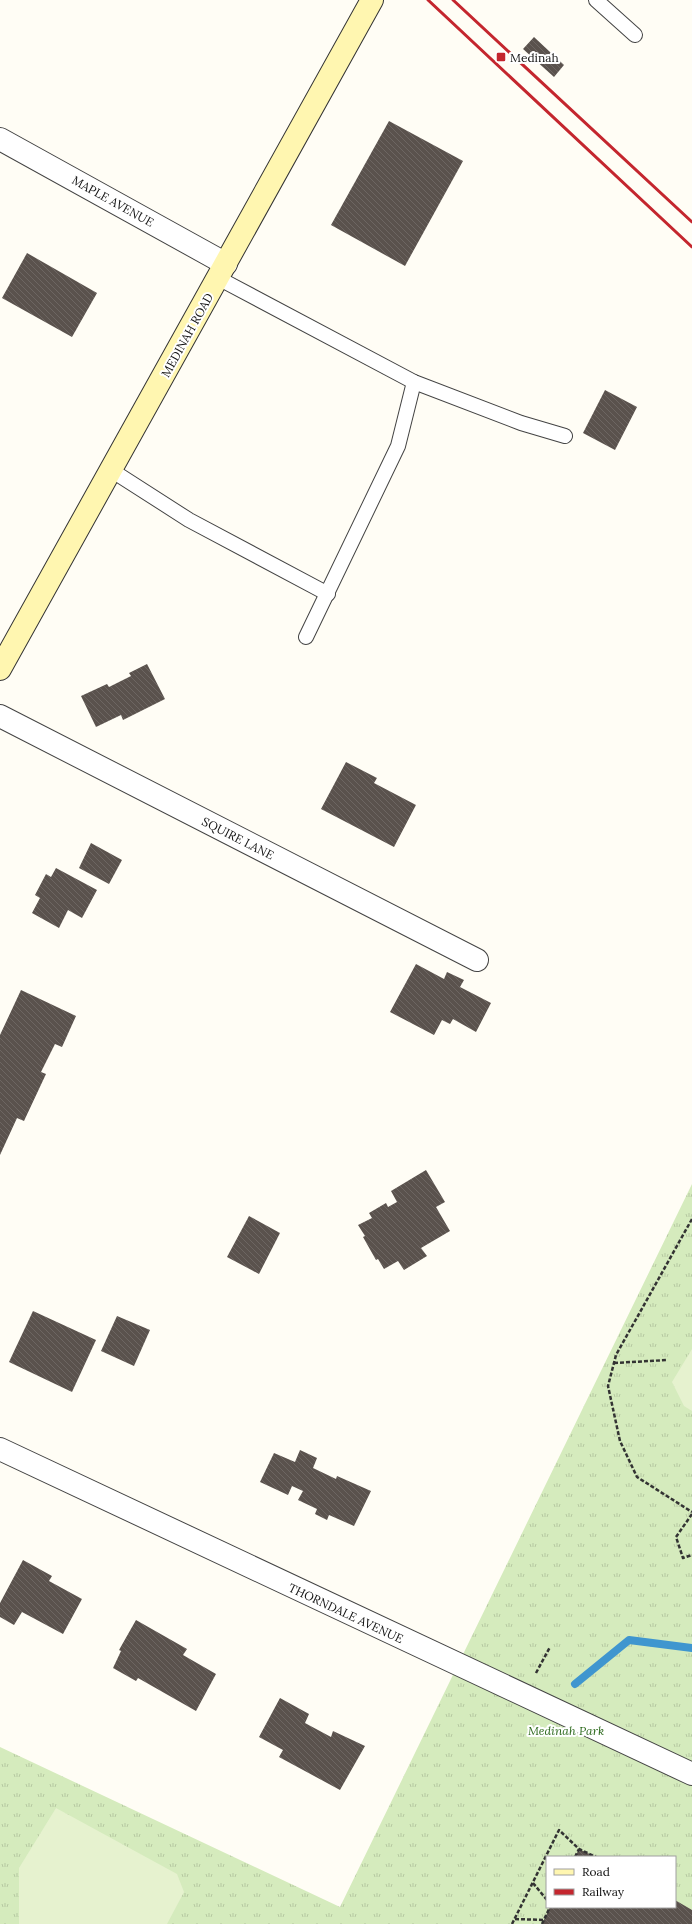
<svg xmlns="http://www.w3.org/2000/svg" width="692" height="1924" font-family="Lora,serif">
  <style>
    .grass { fill: url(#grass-tufts); fill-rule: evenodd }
    .pitch { fill: #e6f2cf }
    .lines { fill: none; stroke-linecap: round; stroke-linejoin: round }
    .stream { stroke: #3f96cf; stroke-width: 8 }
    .building { fill: url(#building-back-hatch) }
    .service-casing { stroke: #444; stroke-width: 16 }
    .minor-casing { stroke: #444; stroke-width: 24 }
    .secondary-casing { stroke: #333; stroke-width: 24 }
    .path { stroke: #333; stroke-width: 2.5; stroke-dasharray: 4 2; stroke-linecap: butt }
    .service { stroke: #fff; stroke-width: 14 }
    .minor { stroke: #fff; stroke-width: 22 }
    .secondary { stroke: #fff6b0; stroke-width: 22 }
    .rail { stroke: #c4262e; stroke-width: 3 }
    .poi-dot { fill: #c4262e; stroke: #fff; stroke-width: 1.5 }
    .labels { text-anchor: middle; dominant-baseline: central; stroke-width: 4; stroke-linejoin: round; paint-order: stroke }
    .poi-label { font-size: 12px; fill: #111; stroke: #fff; text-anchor: start }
    .street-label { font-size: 12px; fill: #111; stroke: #fff }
    .park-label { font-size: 12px; font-style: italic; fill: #2f6b1f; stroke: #fff }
  </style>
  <defs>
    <pattern id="grass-tufts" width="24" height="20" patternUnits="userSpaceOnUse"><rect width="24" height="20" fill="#d5ebbd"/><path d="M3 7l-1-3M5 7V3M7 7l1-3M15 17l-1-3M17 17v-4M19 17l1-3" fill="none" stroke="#b6c8a1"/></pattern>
    <pattern id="building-back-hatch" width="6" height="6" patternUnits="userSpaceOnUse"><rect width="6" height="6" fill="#5a524d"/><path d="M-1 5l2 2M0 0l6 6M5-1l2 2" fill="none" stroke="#6d6662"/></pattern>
  </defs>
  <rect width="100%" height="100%" fill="#fffdf5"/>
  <path class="grass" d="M 692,1184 L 692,1924 L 0,1924 L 0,1747 L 340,1907 ZM 547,1857 L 675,1857 L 675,1907 L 547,1907 Z"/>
  <g class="pitch">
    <polygon points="692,1349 692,1411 684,1406 672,1382"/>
    <polygon points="56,1808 177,1874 184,1892 167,1924 19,1924 19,1868"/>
  </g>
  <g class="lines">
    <polyline class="stream" points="575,1684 629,1640 692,1648"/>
  </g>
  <g class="building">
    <polygon points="534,37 564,65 554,77 523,49"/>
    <polygon points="389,121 463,161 405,266 331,225"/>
    <polygon points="27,253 97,293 72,337 2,298"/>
    <polygon points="605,390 637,407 615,450 583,433"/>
    <polygon points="147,664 165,699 123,720 121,715 96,727 81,696 107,684 109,687 131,676 129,673"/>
    <polygon points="346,762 377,778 374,783 416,805 394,847 321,809"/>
    <polygon points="91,843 122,860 109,884 79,868"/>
    <polygon points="56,868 97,890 82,918 68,910 59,928 32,913 40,898 35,895 46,874 51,877"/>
    <polygon points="416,964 444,979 447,972 464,980 460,987 491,1003 476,1032 453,1019 450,1024 442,1020 434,1035 390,1012"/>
    <polygon points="21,990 76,1016 62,1047 55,1044 41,1072 46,1074 24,1121 17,1118 0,1155 0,1035"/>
    <polygon points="426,1170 445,1202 436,1207 450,1231 421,1248 427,1256 404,1270 398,1261 384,1269 378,1259 376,1260 363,1237 365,1236 358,1225 372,1218 369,1213 386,1203 388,1207 397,1202 391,1191"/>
    <polygon points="249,1216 280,1233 259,1274 227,1257"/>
    <polygon points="33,1311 96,1340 72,1392 9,1362"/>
    <polygon points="117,1316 150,1330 134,1366 101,1351"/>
    <polygon points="300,1450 317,1458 313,1468 336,1479 337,1476 371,1491 354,1526 329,1515 327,1520 315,1514 317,1509 298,1500 303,1491 292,1486 288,1495 260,1482 274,1453 295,1462"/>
    <polygon points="23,1560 52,1576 49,1581 82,1599 63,1634 22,1612 14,1625 0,1617 0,1603"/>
    <polygon points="136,1620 187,1649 183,1655 216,1674 196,1711 138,1678 136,1681 113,1668 121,1651 119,1650"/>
    <polygon points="280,1698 309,1714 305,1723 331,1737 333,1731 365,1746 340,1790 279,1757 283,1750 259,1737"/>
    <polygon points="579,1849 596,1857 575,1857"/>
    <polygon points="675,1900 692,1910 692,1924 542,1924 550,1907 675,1907"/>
  </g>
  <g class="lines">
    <g class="service-casing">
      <g id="service">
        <polyline points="596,0 635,35"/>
        <polyline points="218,278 414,382 521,423 565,436"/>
        <polyline points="111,470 189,520 328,594"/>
        <polyline points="306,637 398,446 414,382"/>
      </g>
    </g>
    <g class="minor-casing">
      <g id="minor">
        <polyline points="0,139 226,264"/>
        <polyline points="0,716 477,960"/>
        <polyline points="0,1449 692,1774"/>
      </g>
    </g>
    <g class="secondary-casing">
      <polyline id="secondary" points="0,669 372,0"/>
    </g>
    <g class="path">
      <polyline points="692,1219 616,1355 608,1386 620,1441 637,1477 692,1512"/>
      <polyline points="614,1363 667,1360"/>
      <polyline points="692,1514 676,1537 683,1558 692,1555"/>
      <polyline points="536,1673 550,1647"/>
      <polyline points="575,1857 579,1849"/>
      <polyline points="533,1883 547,1900"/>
      <polyline points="515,1919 544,1920"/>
      <polyline points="512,1924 559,1830 579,1849 596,1857"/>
      <polyline points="542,1924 550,1907"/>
    </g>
    <use href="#service" class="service"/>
    <use href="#minor" class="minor"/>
    <use href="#secondary" class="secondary"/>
    <g class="rail">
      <polyline points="428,0 692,247"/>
      <polyline points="453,0 692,222"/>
    </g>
  </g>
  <rect class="poi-dot" x="496" y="52" width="10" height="10" rx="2"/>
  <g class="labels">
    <g class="poi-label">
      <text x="510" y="57">Medinah</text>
    </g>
    <g class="street-label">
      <text transform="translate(113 201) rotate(29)">MAPLE AVENUE</text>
      <text transform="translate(187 335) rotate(-61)">MEDINAH ROAD</text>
      <text transform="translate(238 838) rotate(27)">SQUIRE LANE</text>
      <text transform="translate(346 1613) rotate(25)">THORNDALE AVENUE</text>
    </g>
    <g class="park-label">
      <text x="566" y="1730">Medinah Park</text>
    </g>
  </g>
  <rect x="546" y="1856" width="130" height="52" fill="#ffffff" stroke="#a0a0a0"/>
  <rect x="554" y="1869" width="20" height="6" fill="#fff6b0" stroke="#a0a0a0"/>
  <text x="582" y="1876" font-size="12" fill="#111111">Road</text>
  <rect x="554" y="1889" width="20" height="6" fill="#c4262e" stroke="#a0a0a0"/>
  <text x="582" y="1896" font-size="12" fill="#111111">Railway</text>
</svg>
